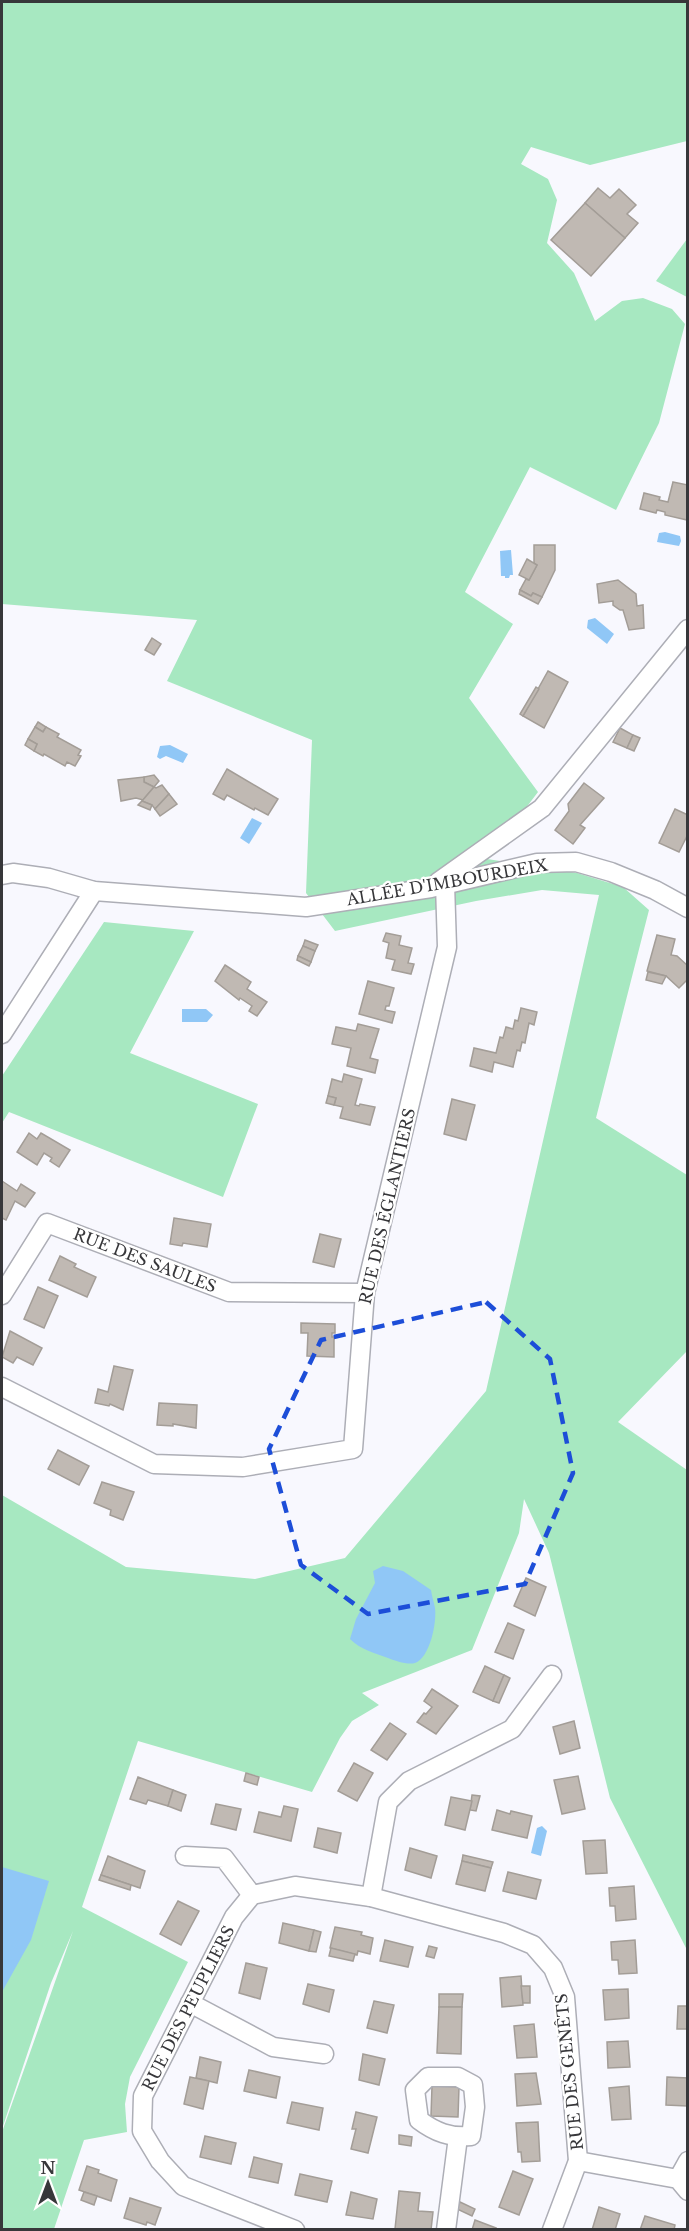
<svg xmlns="http://www.w3.org/2000/svg" width="689" height="2231" font-family="'Libre Baskerville',serif">
  <style>
    .green { fill: #a7e8c1 }
    .water { fill: #90c7f6 }
    .building { fill: #c0b9b3; stroke: #a39d97; stroke-width: 1.5 }
    .lines { fill: none; stroke-linecap: round; stroke-linejoin: round }
    .street-casing { stroke: #adaeb6; stroke-width: 21 }
    .street { stroke: #fff; stroke-width: 18 }
    .marked { fill: none; stroke: #1d4ed8; stroke-width: 4.5; stroke-dasharray: 12 8; stroke-linejoin: round }
    .labels { text-anchor: middle; dominant-baseline: central; stroke-width: 4.5; stroke-linejoin: round; paint-order: stroke }
    .street-label { font-size: 16px; fill: #37373a; stroke: #fff }
  </style>
  <rect width="100%" height="100%" fill="#f8f8fe"/>
  <g class="green">
    <polygon points="2,2 687,2 687,141 590,165 531,147 521,164 548,179 557,200 547,243 574,273 595,321 622,301 643,298 672,309 685,324 659,423 616,510 530,467 465,592 513,624 469,698 538,792 487,859 577,873 623,887 649,910 596,1118 687,1175 687,1351 618,1422 687,1470 687,1950 610,1798 549,1553 524,1499 519,1533 472,1650 362,1693 379,1705 352,1721 340,1738 312,1792 138,1741 82,1907 188,1962 130,2077 125,2104 127,2132 84,2140 54,2229 2,2229 2,2132 73,1931 51,1983 2,2129 2,1495 126,1567 255,1579 345,1558 486,1391 599,895 542,890 476,901 335,931 306,893 312,740 167,681 197,620 2,604"/>
    <polygon points="687,239 688,297 687,297 656,281"/>
    <polygon points="104,922 194,931 130,1053 258,1104 223,1197 9,1112 2,1123 2,1076"/>
  </g>
  <g class="water">
    <polygon points="665,532 680,536 681,541 679,546 657,542 659,533"/>
    <polygon points="511,550 513,575 510,575 509,578 505,578 505,576 501,576 500,551"/>
    <polygon points="595,618 614,634 607,644 587,628 588,620"/>
    <polygon points="170,745 188,754 183,763 166,756 160,759 157,757 160,746"/>
    <polygon points="252,818 262,823 249,844 240,838"/>
    <polygon points="182,1009 206,1009 213,1015 207,1022 182,1022"/>
    <path d="M 383,1566 L 403,1571 L 431,1590 C 432,1597 434,1602 435,1608 C 437,1622 430,1658 415,1663 C 407,1665 396,1661 388,1658 C 375,1653 361,1650 350,1639 L 356,1619 L 375,1583 L 373,1571 Z"/>
    <polygon points="542,1826 547,1831 541,1856 531,1853 537,1828"/>
    <polygon points="2,1867 49,1881 31,1940 2,1992"/>
  </g>
  <g class="building">
    <polygon points="598,188 610,198 619,189 636,205 627,214 638,223 625,238 585,203"/>
    <polygon points="585,203 625,238 591,276 551,240"/>
    <polygon points="673,482 688,485 687,520 665,515 665,512 657,510 656,513 640,509 644,493 660,497 659,500 668,502"/>
    <polygon points="534,545 555,545 555,570 542,597 533,593 531,596 520,590 526,579 529,580 537,565 534,563"/>
    <polygon points="527,559 537,565 529,580 519,575"/>
    <polygon points="618,580 636,594 637,606 643,605 644,628 629,630 623,610 620,610 613,605 613,601 599,603 597,584"/>
    <polygon points="520,590 531,596 533,593 542,597 538,604 519,594"/>
    <polygon points="152,638 161,644 154,655 145,650"/>
    <polygon points="548,671 568,682 544,728 523,716"/>
    <polygon points="536,687 539,689 523,716 520,714"/>
    <polygon points="38,722 46,727 43,732 35,727"/>
    <polygon points="35,727 43,732 46,727 59,734 57,737 81,750 78,755 81,756 75,766 67,762 65,766 44,754 43,756 34,751 37,744 28,739"/>
    <polygon points="620,728 633,735 627,748 613,742"/>
    <polygon points="633,735 640,738 634,751 627,748"/>
    <polygon points="28,739 37,744 34,751 25,745"/>
    <polygon points="227,769 278,799 268,815 255,808 254,810 227,795 224,800 213,794"/>
    <polygon points="154,775 159,781 154,787 144,782 144,777"/>
    <polygon points="144,777 144,782 154,787 143,800 136,798 121,801 118,780"/>
    <polygon points="584,783 604,798 580,825 585,828 573,844 555,830 569,811 568,804"/>
    <polygon points="162,785 169,794 155,809 152,805 142,801 154,787 156,788"/>
    <polygon points="169,794 177,804 160,816 155,809"/>
    <polygon points="142,801 152,805 150,810 138,805"/>
    <polygon points="675,809 688,815 688,834 679,852 659,843"/>
    <polygon points="386,933 401,936 399,945 412,948 408,963 414,964 411,974 392,970 395,960 386,958 389,943 383,941"/>
    <polygon points="657,935 675,939 671,955 677,956 688,966 688,979 679,988 666,976 647,971"/>
    <polygon points="305,940 318,945 315,951 303,946"/>
    <polygon points="303,946 315,951 311,962 298,956"/>
    <polygon points="298,956 311,962 309,966 297,960"/>
    <polygon points="225,965 251,982 247,989 267,1002 257,1016 249,1011 252,1006 240,998 239,1000 215,981"/>
    <polygon points="648,972 666,976 662,984 646,980"/>
    <polygon points="368,981 394,988 389,1006 386,1006 385,1010 395,1012 392,1023 359,1014"/>
    <polygon points="521,1008 537,1012 534,1025 529,1023 525,1043 522,1042 520,1051 517,1050 513,1067 494,1062 492,1072 470,1066 474,1048 496,1053 500,1037 503,1038 506,1027 513,1029 515,1020 518,1021"/>
    <polygon points="358,1024 379,1029 370,1058 378,1060 375,1073 347,1066 351,1048 332,1044 336,1027 356,1031"/>
    <polygon points="344,1074 362,1079 355,1105 359,1106 360,1104 375,1107 370,1125 340,1118 343,1107 334,1105 336,1098 328,1096 332,1079 342,1082"/>
    <polygon points="328,1096 336,1098 334,1105 326,1103"/>
    <polygon points="452,1099 475,1105 466,1140 444,1134"/>
    <polygon points="29,1133 37,1139 41,1133 70,1150 59,1167 50,1161 52,1158 44,1153 37,1165 17,1152"/>
    <polygon points="2,1181 17,1191 21,1184 35,1193 25,1207 15,1201 6,1220 2,1218"/>
    <polygon points="174,1218 211,1224 207,1247 183,1243 182,1246 170,1244"/>
    <polygon points="320,1234 341,1239 334,1267 313,1262"/>
    <polygon points="60,1256 76,1264 74,1267 96,1277 87,1297 49,1280"/>
    <polygon points="38,1287 58,1296 44,1328 24,1319"/>
    <polygon points="301,1323 335,1324 335,1333 332,1333 332,1337 334,1337 334,1357 307,1356 308,1333 301,1333"/>
    <polygon points="10,1331 42,1348 33,1365 17,1357 13,1363 2,1357"/>
    <polygon points="114,1366 133,1370 123,1410 110,1404 109,1406 95,1403 98,1389 108,1392"/>
    <polygon points="159,1403 197,1405 196,1428 173,1424 173,1426 157,1425"/>
    <polygon points="58,1450 89,1466 79,1485 48,1469"/>
    <polygon points="102,1482 134,1492 123,1520 110,1515 111,1510 94,1503"/>
    <polygon points="526,1578 546,1587 535,1616 514,1606"/>
    <polygon points="508,1623 524,1630 513,1659 495,1652"/>
    <polygon points="485,1666 504,1675 493,1701 473,1692"/>
    <polygon points="504,1675 510,1678 499,1703 493,1701"/>
    <polygon points="432,1689 458,1706 436,1734 417,1722 424,1713 426,1714 432,1707 424,1701"/>
    <polygon points="574,1721 580,1748 560,1754 553,1727"/>
    <polygon points="390,1723 406,1734 387,1760 371,1750"/>
    <polygon points="354,1763 373,1773 357,1801 338,1791"/>
    <polygon points="246,1773 259,1777 257,1785 244,1781"/>
    <polygon points="578,1776 585,1809 562,1814 554,1780"/>
    <polygon points="138,1777 173,1790 168,1806 148,1800 146,1804 130,1799"/>
    <polygon points="173,1790 186,1795 181,1811 168,1806"/>
    <polygon points="472,1795 480,1796 476,1811 470,1810"/>
    <polygon points="451,1797 472,1801 465,1830 445,1825"/>
    <polygon points="216,1804 241,1809 236,1830 211,1824"/>
    <polygon points="284,1806 298,1809 291,1841 254,1832 259,1812 281,1817"/>
    <polygon points="497,1810 510,1814 511,1811 532,1816 527,1838 492,1830"/>
    <polygon points="318,1828 341,1833 337,1853 314,1847"/>
    <polygon points="605,1840 607,1873 586,1874 583,1841"/>
    <polygon points="410,1848 437,1856 431,1878 405,1870"/>
    <polygon points="463,1855 493,1862 491,1868 462,1861"/>
    <polygon points="108,1856 145,1871 140,1888 101,1875"/>
    <polygon points="462,1861 491,1868 485,1891 456,1884"/>
    <polygon points="508,1872 541,1880 536,1899 503,1891"/>
    <polygon points="101,1875 131,1885 130,1890 99,1880"/>
    <polygon points="634,1886 636,1919 616,1921 615,1906 610,1906 609,1888"/>
    <polygon points="178,1901 199,1911 181,1945 160,1934"/>
    <polygon points="283,1923 314,1930 309,1951 279,1943"/>
    <polygon points="335,1927 362,1932 361,1935 373,1938 370,1954 358,1951 357,1955 330,1948"/>
    <polygon points="314,1930 321,1932 316,1952 309,1951"/>
    <polygon points="385,1940 413,1947 408,1967 380,1961"/>
    <polygon points="635,1940 637,1973 619,1974 618,1960 612,1960 611,1942"/>
    <polygon points="429,1946 437,1948 434,1958 426,1956"/>
    <polygon points="331,1948 355,1954 353,1961 329,1956"/>
    <polygon points="246,1963 267,1968 260,1999 239,1993"/>
    <polygon points="521,1976 523,2005 502,2007 500,1978"/>
    <polygon points="308,1984 334,1990 329,2012 303,2004"/>
    <polygon points="521,1986 530,1986 530,2003 523,2003"/>
    <polygon points="628,1989 629,2018 605,2020 603,1990"/>
    <polygon points="439,1994 463,1994 462,2007 439,2007"/>
    <polygon points="374,2001 394,2005 387,2033 367,2028"/>
    <polygon points="678,2006 688,2006 688,2029 677,2029"/>
    <polygon points="439,2007 462,2007 461,2054 437,2053"/>
    <polygon points="534,2024 537,2057 517,2058 514,2026"/>
    <polygon points="628,2041 630,2067 608,2068 607,2042"/>
    <polygon points="363,2054 385,2059 379,2085 359,2080"/>
    <polygon points="200,2057 221,2062 217,2083 196,2078"/>
    <polygon points="249,2070 280,2077 276,2098 244,2091"/>
    <polygon points="536,2073 541,2104 517,2106 515,2074"/>
    <polygon points="190,2077 209,2081 203,2109 184,2104"/>
    <polygon points="667,2077 688,2078 687,2106 666,2105"/>
    <polygon points="432,2086 459,2087 458,2117 431,2116"/>
    <polygon points="629,2086 631,2119 612,2120 609,2088"/>
    <polygon points="292,2102 323,2108 319,2130 287,2123"/>
    <polygon points="356,2112 377,2117 368,2153 351,2149 356,2129 352,2129"/>
    <polygon points="538,2122 540,2161 522,2162 521,2152 518,2152 516,2123"/>
    <polygon points="399,2135 412,2137 411,2146 399,2144"/>
    <polygon points="205,2136 236,2143 231,2164 200,2157"/>
    <polygon points="254,2157 282,2164 278,2183 249,2177"/>
    <polygon points="87,2166 99,2170 98,2173 117,2180 111,2201 79,2190"/>
    <polygon points="513,2171 533,2179 519,2215 499,2207"/>
    <polygon points="300,2174 332,2181 327,2202 295,2195"/>
    <polygon points="399,2191 420,2193 418,2211 433,2212 431,2230 395,2229"/>
    <polygon points="84,2192 97,2196 94,2205 81,2200"/>
    <polygon points="351,2192 377,2199 373,2219 346,2215"/>
    <polygon points="130,2198 161,2208 155,2225 147,2222 146,2225 124,2218"/>
    <polygon points="460,2202 475,2209 472,2216 457,2209"/>
    <polygon points="599,2207 620,2214 615,2230 592,2230"/>
    <polygon points="645,2216 675,2225 674,2230 640,2230"/>
    <polygon points="475,2220 496,2228 495,2230 472,2230"/>
  </g>
  <g class="lines">
    <g class="street-casing">
      <g id="street">
        <polyline points="2,875 13,873 49,878 94,891 306,907 431,888 537,863 576,862 611,872 655,890 688,908"/>
        <polyline points="438,882 542,808 688,629"/>
        <polyline points="2,1034 94,891"/>
        <polyline points="2,1295 47,1223 229,1292 365,1293"/>
        <polyline points="2,1387 154,1464 243,1467 353,1449 365,1293 447,947 445,884"/>
        <polyline points="185,1856 224,1858 252,1895"/>
        <polyline points="371,1897 388,1802 409,1781 512,1729 552,1675"/>
        <polyline points="190,2003 273,2047 324,2054"/>
        <path d="M 428,2077 L 458,2077 L 473,2085 L 475,2107 L 471,2136 C 450,2138 435,2132 419,2120 L 415,2090 Z"/>
        <polyline points="578,2161 678,2179 688,2191"/>
        <polyline points="678,2179 688,2161"/>
        <polyline points="295,2230 183,2186 160,2161 142,2131 143,2096 234,1917 252,1895 295,1886 371,1897 504,1933 533,1945 553,1968 565,1997 578,2161 552,2230"/>
        <polyline points="446,2230 458,2137"/>
      </g>
    </g>
    <use href="#street" class="street"/>
  </g>
  <path class="marked" d="M 486,1302 L 550,1359 L 573,1473 L 525,1584 L 368,1614 L 301,1565 L 269,1449 L 321,1340 Z"/>
  <g class="labels">
    <g class="street-label">
      <text transform="translate(447 882) rotate(-10)">ALLÉE D'IMBOURDEIX</text>
      <text transform="translate(387 1206) rotate(-77)">RUE DES ÉGLANTIERS</text>
      <text transform="translate(145 1260) rotate(21)">RUE DES SAULES</text>
      <text transform="translate(188 2008) rotate(-63)">RUE DES PEUPLIERS</text>
      <text transform="translate(569 2072) rotate(-96)">RUE DES GENÊTS</text>
    </g>
  </g>
  <rect width="689" height="2231" fill="none" stroke="#37373a" stroke-width="6"/>
  <g transform="translate(48 2183)" stroke="#ffffff" stroke-width="4.5" paint-order="stroke">
  <path d="M0-4.5L10 22L0 15L-10 22Z" fill="#37373a"/>
  <text y="-9" font-size="16" font-weight="bold" text-anchor="middle" fill="#37373a">N</text>
  </g>
</svg>
